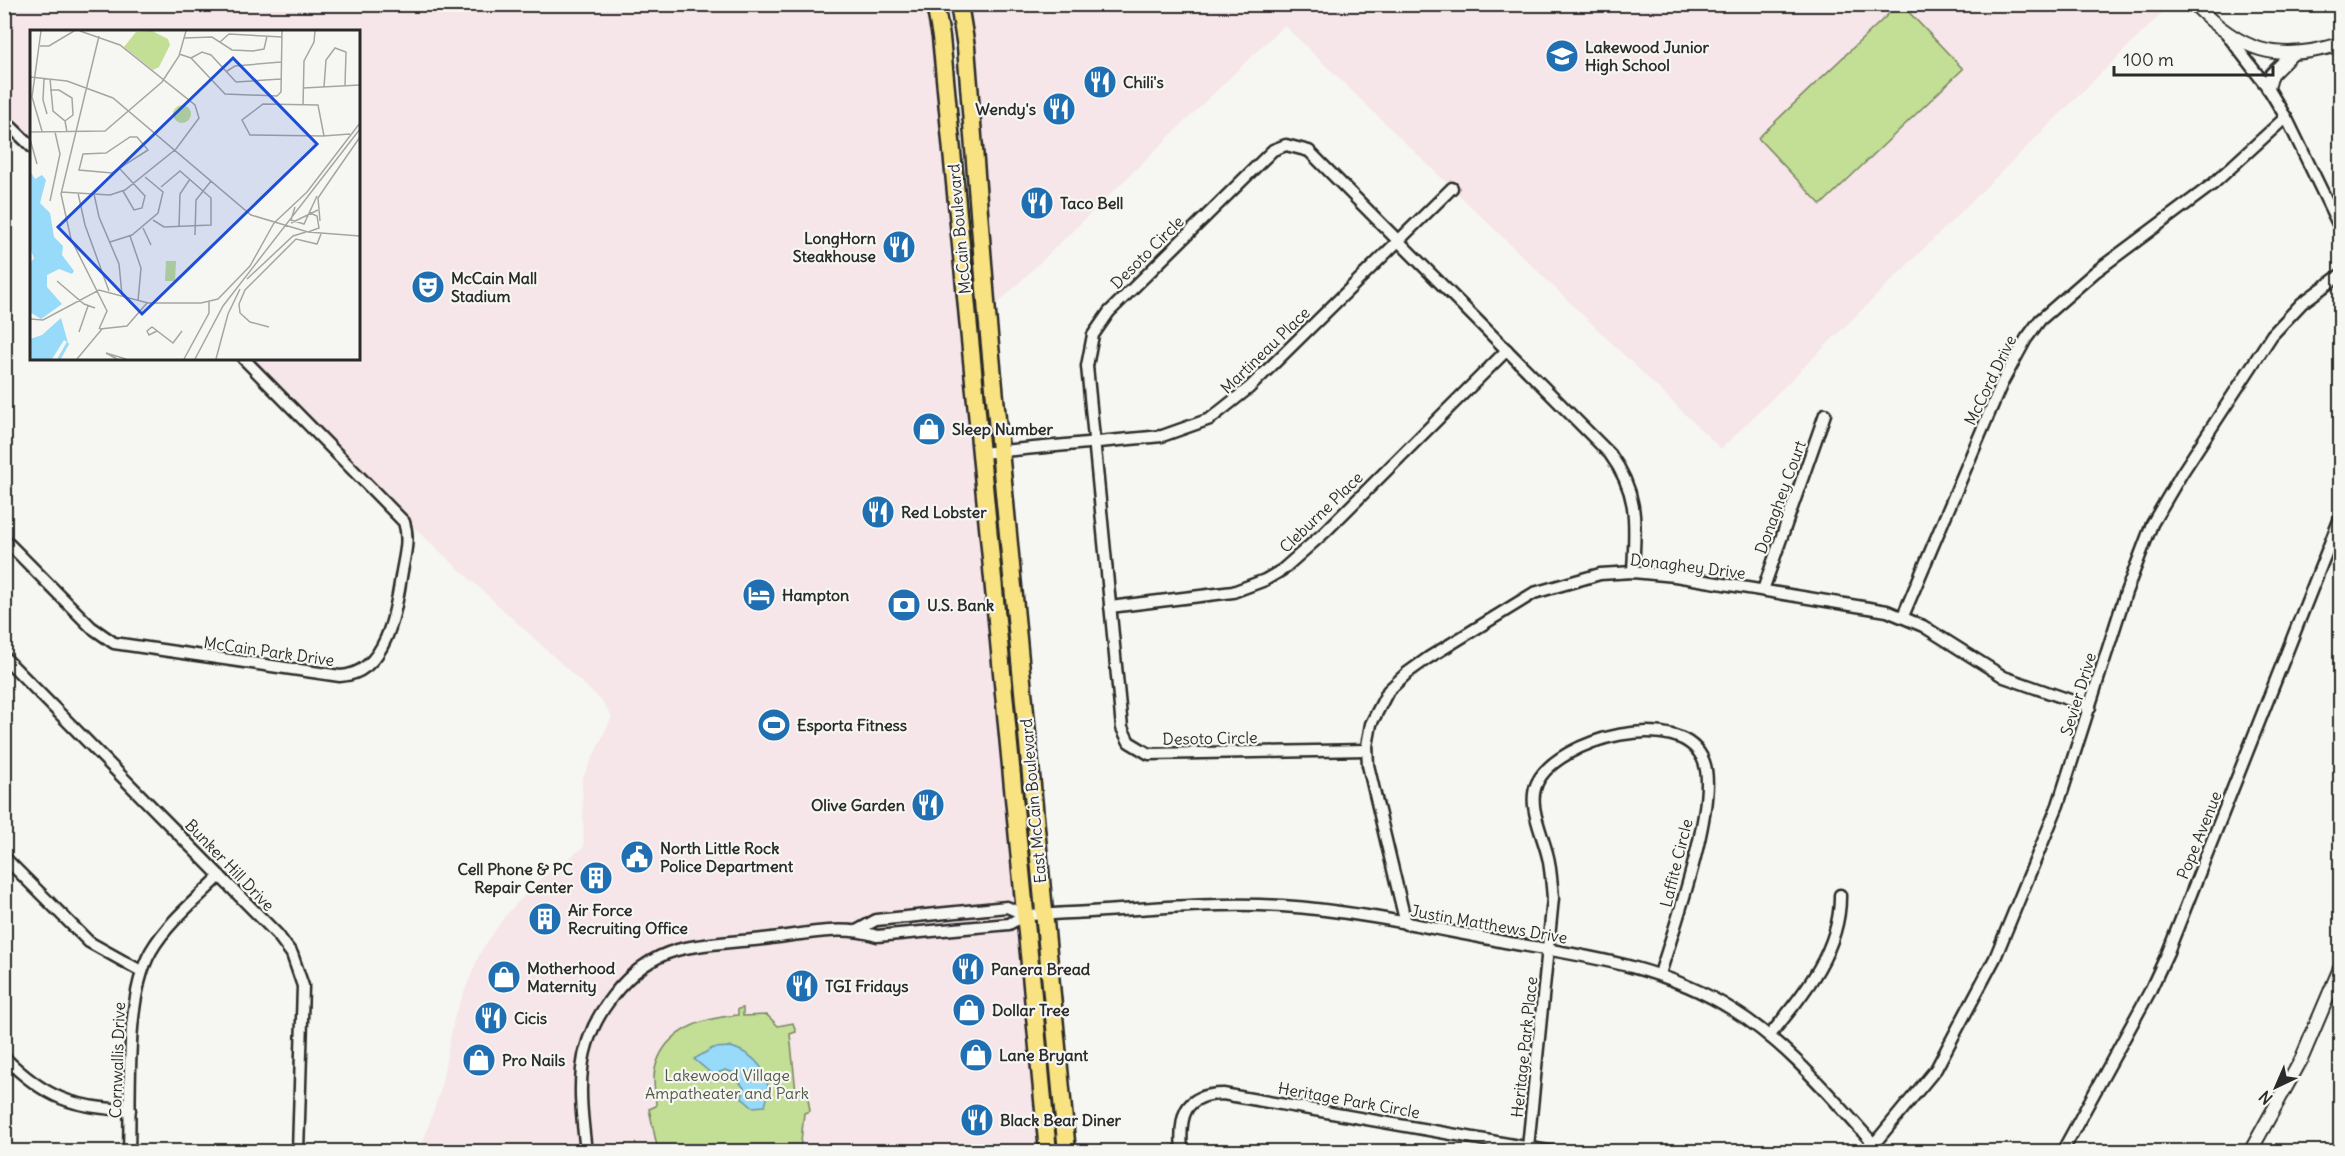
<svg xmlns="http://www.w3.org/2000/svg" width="2345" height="1156" font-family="Delius,sans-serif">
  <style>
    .built { fill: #f6e5e9 }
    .green { fill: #c3de95; stroke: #778460; stroke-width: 1.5 }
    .water { fill: #97daf9; stroke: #6c94a7; stroke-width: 1.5 }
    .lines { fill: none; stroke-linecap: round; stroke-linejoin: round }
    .minor-casing { stroke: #2b2b2b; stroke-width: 15 }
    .tertiary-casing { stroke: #2b2b2b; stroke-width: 16 }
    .primary-casing { stroke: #2b2b2b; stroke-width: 21 }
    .minor { stroke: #f6f6f2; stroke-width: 10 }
    .tertiary { stroke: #f6f6f2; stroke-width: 12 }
    .primary { stroke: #f8e281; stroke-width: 16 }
    .labels { text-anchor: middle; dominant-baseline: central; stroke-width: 4.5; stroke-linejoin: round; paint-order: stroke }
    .poi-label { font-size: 16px; font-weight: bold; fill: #2b2b2b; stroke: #f6f6f2; text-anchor: start }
    .street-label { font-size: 16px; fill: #2b2b2b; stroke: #f6f6f2 }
    .park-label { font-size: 16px; fill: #515846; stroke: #f6f6f2 }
    .inset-river { fill: none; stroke: #97daf9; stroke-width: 3 }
    .inset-road { fill: none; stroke: #a5a5a2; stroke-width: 1.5 }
    .view { fill: #1d4ed8; fill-opacity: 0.15; stroke: #1d4ed8; stroke-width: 3 }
    .inset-edge { fill: none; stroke: #2b2b2b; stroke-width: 3 }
  </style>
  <rect width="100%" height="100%" fill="#f6f6f2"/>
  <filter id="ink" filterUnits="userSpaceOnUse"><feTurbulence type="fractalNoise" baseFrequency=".0167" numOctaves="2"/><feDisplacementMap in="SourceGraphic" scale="12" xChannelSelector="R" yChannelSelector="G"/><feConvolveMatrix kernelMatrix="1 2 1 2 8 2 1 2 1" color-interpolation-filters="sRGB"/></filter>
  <g filter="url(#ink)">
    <g class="built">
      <polygon points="2163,4 2167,8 1721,449 1284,25 987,314 959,5"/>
      <polygon points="4,5 935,5 1048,1151 420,1151 440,1092 455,1015 480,953 505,916 539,880 584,847 582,780 612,717 602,701 379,495 243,359 358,358 358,32 32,32 31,148 5,121"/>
    </g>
    <g class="green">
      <polygon points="1899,4 1902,5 1963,69 1821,205 1758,138"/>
      <path d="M 743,1008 L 743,1016 L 767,1015 L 778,1026 L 793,1023 L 796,1032 L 790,1034 L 796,1092 L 807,1092 L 810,1111 L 804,1113 L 800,1151 L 658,1151 L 649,1109 L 656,1106 C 656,1095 652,1080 655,1069 C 664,1030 703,1018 738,1015 L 738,1009 Z"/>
    </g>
    <path class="water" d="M 731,1047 C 758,1055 775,1078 765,1106 L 752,1107 L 742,1098 L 744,1088 L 732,1072 L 725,1070 L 713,1075 L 694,1059 L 713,1048 Z"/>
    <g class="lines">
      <g class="minor-casing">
        <g id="minor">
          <polyline points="2228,36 2268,88 2288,121 2340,228"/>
          <polyline points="4,120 32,147"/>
          <polyline points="981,453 1162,436 1210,419 1249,388 1452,188"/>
          <path d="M 4,539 L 91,627 L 114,643 L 340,676 C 386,674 396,611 401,577 C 404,558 410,540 404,522 L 243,358"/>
          <polyline points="1763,590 1825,414"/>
          <polyline points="1110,607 1233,592 1265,580 1282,570 1325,532 1507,350"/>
          <polyline points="1903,616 2002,383 2026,339 2040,320 2095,272 2213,184 2286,117"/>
          <polyline points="4,657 277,934 292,954 303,986 298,1152"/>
          <path d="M 1367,750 L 1149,754 L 1129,742 L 1122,728 L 1087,366 L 1093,335 L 1109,312 L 1273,150 L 1286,145 L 1309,151 L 1610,454 C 1640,495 1635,525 1633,572"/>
          <polyline points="4,857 89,942 141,971"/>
          <polyline points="1406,924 1368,765 1367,746 1371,724 1388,691 1407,673 1428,658 1534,593 1600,574 1633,572 1675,576 1887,611 1923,626 2004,677 2090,707"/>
          <path d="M 858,930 L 876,920 L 1007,907 L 1025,915 C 1110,913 1197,901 1282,906 C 1360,911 1439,930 1516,944 C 1593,957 1667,968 1733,1010 C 1791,1046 1835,1102 1881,1152"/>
          <path d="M 1770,1035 C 1803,995 1841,950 1840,895"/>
          <path d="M 4,1057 C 45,1098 73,1108 130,1110"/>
          <polyline points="1874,1144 1936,1069 1995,958 2058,805 2126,592 2152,524 2182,473 2272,335 2302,303 2340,275"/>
          <path d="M 1528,1147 L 1553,898 C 1552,886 1551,874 1549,862 C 1545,838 1526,806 1537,783 C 1557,739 1683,705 1704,762 C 1719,802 1673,931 1660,974"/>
          <path d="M 129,1152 C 131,1096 124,998 151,951 C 168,922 197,899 220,876"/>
          <path d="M 586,1152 C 583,1124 579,1096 582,1069 C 587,1019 627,964 677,950 C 705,943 735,942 763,939 C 800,935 841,924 877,936 L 1009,924 L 1025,915"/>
          <path d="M 1182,1152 C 1179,1117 1183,1094 1223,1094 L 1554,1152"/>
          <polyline points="2062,1152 2149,993 2168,952 2340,518"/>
        </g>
      </g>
      <g class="tertiary-casing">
        <g id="tertiary">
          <path d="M 2194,4 C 2240,51 2276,64 2340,44"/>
          <polyline points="2268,88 2272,74 2292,54"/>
          <polyline points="2250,1152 2301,1060 2340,968"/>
        </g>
      </g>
      <g class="primary-casing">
        <g id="primary">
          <polyline points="935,4 941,37 1048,1152"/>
          <polyline points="959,4 966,47 987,314 1067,1152"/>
        </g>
      </g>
      <use href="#minor" class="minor"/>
      <use href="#tertiary" class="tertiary"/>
      <use href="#primary" class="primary"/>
    </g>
  </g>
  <defs>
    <g id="school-disc" transform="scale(1.725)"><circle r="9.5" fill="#1f6fb2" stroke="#f6f6f2"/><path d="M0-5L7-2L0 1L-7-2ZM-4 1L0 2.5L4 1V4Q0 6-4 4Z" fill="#fff"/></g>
    <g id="restaurant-disc" transform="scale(1.725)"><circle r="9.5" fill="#1f6fb2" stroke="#f6f6f2"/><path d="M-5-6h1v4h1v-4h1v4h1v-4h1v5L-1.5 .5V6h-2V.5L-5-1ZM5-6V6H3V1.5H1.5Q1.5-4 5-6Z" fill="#fff"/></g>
    <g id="theatre-disc" transform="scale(1.725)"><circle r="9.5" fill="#1f6fb2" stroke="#f6f6f2"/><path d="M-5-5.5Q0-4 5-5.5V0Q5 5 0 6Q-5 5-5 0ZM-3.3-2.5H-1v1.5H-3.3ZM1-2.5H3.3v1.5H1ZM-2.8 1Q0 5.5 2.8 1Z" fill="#fff"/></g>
    <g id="shop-disc" transform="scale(1.725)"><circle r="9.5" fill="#1f6fb2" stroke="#f6f6f2"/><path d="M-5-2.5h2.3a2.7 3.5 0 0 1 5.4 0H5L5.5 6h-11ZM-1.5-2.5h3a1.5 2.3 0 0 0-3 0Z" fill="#fff"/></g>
    <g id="hotel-disc" transform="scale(1.725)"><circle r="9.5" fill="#1f6fb2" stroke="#f6f6f2"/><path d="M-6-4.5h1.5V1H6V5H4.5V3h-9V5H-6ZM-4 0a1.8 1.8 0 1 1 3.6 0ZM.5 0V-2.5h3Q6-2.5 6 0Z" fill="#fff"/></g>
    <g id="bank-disc" transform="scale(1.725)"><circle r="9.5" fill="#1f6fb2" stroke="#f6f6f2"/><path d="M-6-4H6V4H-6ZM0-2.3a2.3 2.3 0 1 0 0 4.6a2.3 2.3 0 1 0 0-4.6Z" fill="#fff"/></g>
    <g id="stadium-disc" transform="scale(1.725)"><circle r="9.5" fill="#1f6fb2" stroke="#f6f6f2"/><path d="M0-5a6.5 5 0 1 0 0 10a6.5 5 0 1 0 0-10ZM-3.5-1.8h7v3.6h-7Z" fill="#fff"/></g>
    <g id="civic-disc" transform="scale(1.725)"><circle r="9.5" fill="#1f6fb2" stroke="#f6f6f2"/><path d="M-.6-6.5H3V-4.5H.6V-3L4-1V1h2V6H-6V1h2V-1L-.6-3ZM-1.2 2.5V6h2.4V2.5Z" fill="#fff"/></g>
    <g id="building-disc" transform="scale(1.725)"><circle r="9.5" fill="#1f6fb2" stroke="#f6f6f2"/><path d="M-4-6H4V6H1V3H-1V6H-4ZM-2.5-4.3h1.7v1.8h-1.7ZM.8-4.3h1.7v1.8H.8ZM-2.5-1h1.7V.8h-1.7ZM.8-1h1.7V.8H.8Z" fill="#fff"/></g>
  </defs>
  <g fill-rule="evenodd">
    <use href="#school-disc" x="1562" y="56"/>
    <use href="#restaurant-disc" x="1100" y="82"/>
    <use href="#restaurant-disc" x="1059" y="109"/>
    <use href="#restaurant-disc" x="1037" y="203"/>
    <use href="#restaurant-disc" x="899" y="247"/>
    <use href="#theatre-disc" x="428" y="287"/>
    <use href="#shop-disc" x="929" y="429"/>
    <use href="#restaurant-disc" x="878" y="512"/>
    <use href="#hotel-disc" x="759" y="595"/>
    <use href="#bank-disc" x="904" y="605"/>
    <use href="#stadium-disc" x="774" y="725"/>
    <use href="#restaurant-disc" x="928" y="805"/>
    <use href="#civic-disc" x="637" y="857"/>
    <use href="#building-disc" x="596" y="878"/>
    <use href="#building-disc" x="545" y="919"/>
    <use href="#restaurant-disc" x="968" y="969"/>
    <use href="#shop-disc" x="504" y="977"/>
    <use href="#restaurant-disc" x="802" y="986"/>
    <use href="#shop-disc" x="969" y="1010"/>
    <use href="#restaurant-disc" x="491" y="1018"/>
    <use href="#shop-disc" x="976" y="1055"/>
    <use href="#shop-disc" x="479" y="1060"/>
    <use href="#restaurant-disc" x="977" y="1120"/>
  </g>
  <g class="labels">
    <g class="poi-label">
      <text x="1585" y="47">Lakewood Junior<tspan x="1585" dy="18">High School</tspan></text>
      <text x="1123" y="82">Chili's</text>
      <text x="1036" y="109" text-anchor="end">Wendy's</text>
      <text x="1060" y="203">Taco Bell</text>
      <text x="876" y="238" text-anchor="end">LongHorn<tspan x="876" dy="18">Steakhouse</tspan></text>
      <text x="451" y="278">McCain Mall<tspan x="451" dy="18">Stadium</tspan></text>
      <text x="952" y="429">Sleep Number</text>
      <text x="901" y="512">Red Lobster</text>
      <text x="782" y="595">Hampton</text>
      <text x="927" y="605">U.S. Bank</text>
      <text x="797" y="725">Esporta Fitness</text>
      <text x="905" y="805" text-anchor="end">Olive Garden</text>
      <text x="660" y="848">North Little Rock<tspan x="660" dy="18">Police Department</tspan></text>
      <text x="573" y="869" text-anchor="end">Cell Phone &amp; PC<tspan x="573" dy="18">Repair Center</tspan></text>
      <text x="568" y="910">Air Force<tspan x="568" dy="18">Recruiting Office</tspan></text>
      <text x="527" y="968">Motherhood<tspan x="527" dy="18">Maternity</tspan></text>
      <text x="991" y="969">Panera Bread</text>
      <text x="825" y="986">TGI Fridays</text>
      <text x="992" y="1010">Dollar Tree</text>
      <text x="514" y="1018">Cicis</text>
      <text x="999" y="1055">Lane Bryant</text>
      <text x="502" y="1060">Pro Nails</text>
      <text x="1000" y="1120">Black Bear Diner</text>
    </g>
    <g class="street-label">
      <text transform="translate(959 229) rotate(-95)">McCain Boulevard</text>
      <text transform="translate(1147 252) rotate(-45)">Desoto Circle</text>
      <text transform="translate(1265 350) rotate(-44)">Martineau Place</text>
      <text transform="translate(1990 380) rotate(-64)">McCord Drive</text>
      <text transform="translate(1780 497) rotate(-70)">Donaghey Court</text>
      <text transform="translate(1321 512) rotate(-44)">Cleburne Place</text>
      <text transform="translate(1688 566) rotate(7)">Donaghey Drive</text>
      <text transform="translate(269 651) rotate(8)">McCain Park Drive</text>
      <text transform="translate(2078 694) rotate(-73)">Sevier Drive</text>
      <text transform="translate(1210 738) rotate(-1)">Desoto Circle</text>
      <text transform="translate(1033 801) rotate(-95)">East McCain Boulevard</text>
      <text transform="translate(2199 835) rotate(-68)">Pope Avenue</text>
      <text transform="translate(1676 863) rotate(-76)">Laffite Circle</text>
      <text transform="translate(230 865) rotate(46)">Bunker Hill Drive</text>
      <text transform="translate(1489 924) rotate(10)">Justin Matthews Drive</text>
      <text transform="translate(1524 1047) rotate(-84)">Heritage Park Place</text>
      <text transform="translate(117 1060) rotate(-88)">Cornwallis Drive</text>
      <text transform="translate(1349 1100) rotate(10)">Heritage Park Circle</text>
    </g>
    <g class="park-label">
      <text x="727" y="1075">Lakewood Village<tspan x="727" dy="18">Ampatheater and Park</tspan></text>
    </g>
  </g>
  <g transform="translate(30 30)">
    <rect width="330" height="330" fill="#f6f6f2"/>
    <path d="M 122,1 L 138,9 L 140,15 L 129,37 L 123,40 L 94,17 L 106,2 ZM143 84a9 9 0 1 1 18 0a9 9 0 1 1-18 0ZM 136,231 L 146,231 L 145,251 L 135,251 Z" fill="#c3de95"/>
    <path d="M 0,141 L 5,149 L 12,145 L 16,150 L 10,173 L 20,183 L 24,207 L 33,216 L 32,225 L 44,241 L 42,244 L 29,239 L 17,245 L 17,257 L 32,274 L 11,289 L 0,282 L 0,234 L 4,228 L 0,218 ZM 31,288 L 38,313 L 34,310 L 22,329 L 0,329 L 0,309 L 12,305 Z" fill="#97daf9"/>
    <path class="inset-river" d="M 29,329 L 38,313"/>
    <path class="inset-road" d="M 11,1 L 2,67 L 12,101M 69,6 L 31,164 L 41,209 L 77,281 L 69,299M 154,8 L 182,7 L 202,20 L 223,21 L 234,19 L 237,6M 190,12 L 199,4 L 252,7M 10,16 L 19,16 L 44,1M 149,24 L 161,28 L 195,64 L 247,66 L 251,62 L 252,1M 161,28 L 172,22 L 181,25 L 206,52M 197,41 L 205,36 L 251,32M 0,47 L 37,51 L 83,68 L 221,185 L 278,202 L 330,206M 14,49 L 13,70 L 17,84M 20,49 L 23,81 L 35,91 L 37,102M 206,52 L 251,49M 294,57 L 296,30 L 305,18 L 316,22 L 315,55M 273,58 L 330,55M 20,60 L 29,60 L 42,68 L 43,85 L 35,91M 273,75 L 274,31 L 284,12 L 285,1M 0,102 L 75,101 L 132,52 L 149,26 L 156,1M 294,106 L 288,75 L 233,74 L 212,90 L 220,105 L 293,106 L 320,104M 100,107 L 107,107 L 118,120 L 82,143 L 49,140 L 53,124 L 76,123 ZM 0,109 L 7,134M 90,139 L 115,166 L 112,178 L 104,180 L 93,161M 303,146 L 330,107M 31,162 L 80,165 L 95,160 L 146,119 L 169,88 L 165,75 L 90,15 L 50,1M 48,163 L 55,195 L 79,261M 64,164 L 69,187 L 89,234 L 92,265M 20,171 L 30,124 L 25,102M 265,177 L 261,190 L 274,194 L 287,166M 123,190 L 134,197 L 181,195 L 181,168 L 150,141 L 131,157M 290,191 L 288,168 L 305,143M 244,193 L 277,162 L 330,93M 261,193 L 288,180M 149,197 L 150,164 L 160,149M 113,198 L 121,215M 278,202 L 289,198 L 287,186 L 280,183M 165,205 L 166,170 L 181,151M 100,206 L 111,238 L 108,271M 80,212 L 102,205 L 128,183 L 133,162 L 115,147M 217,249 L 263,206 L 276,202M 27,251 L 54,274 L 65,278M 0,289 L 13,290 L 69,260 L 118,273 L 171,273 L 188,269 L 220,236 L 244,193M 239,297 L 220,292 L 210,283 L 209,274 L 215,260 L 266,209 L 287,214 L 291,204M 70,299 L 97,296 L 117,273M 127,301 L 119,305 L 117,301 L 122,297 L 143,313 L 152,301M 49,302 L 58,276M 47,329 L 72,299M 87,329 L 76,323 L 96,329M 154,329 L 179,283 L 179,272M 165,329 L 193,276 L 330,99M 186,329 L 198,284 L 210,259"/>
    <path class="view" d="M 203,28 L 287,114 L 112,284 L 28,197 Z"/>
    <rect width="330" height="330" class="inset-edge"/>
  </g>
  <rect width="2345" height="1156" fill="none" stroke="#f6f6f2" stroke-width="24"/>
  <rect x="12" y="12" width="2321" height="1132" fill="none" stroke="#2b2b2b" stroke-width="2" filter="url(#ink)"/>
  <g transform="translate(2276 1087) rotate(224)" stroke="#f6f6f2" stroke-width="4.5" paint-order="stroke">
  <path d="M0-4.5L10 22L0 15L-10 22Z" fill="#2b2b2b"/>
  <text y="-9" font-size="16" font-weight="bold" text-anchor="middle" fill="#2b2b2b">N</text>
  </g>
  <path d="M2114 66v9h159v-9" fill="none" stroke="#2b2b2b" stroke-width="3"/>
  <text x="2123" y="66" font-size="18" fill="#2b2b2b" stroke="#f6f6f2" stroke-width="4.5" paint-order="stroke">100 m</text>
</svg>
